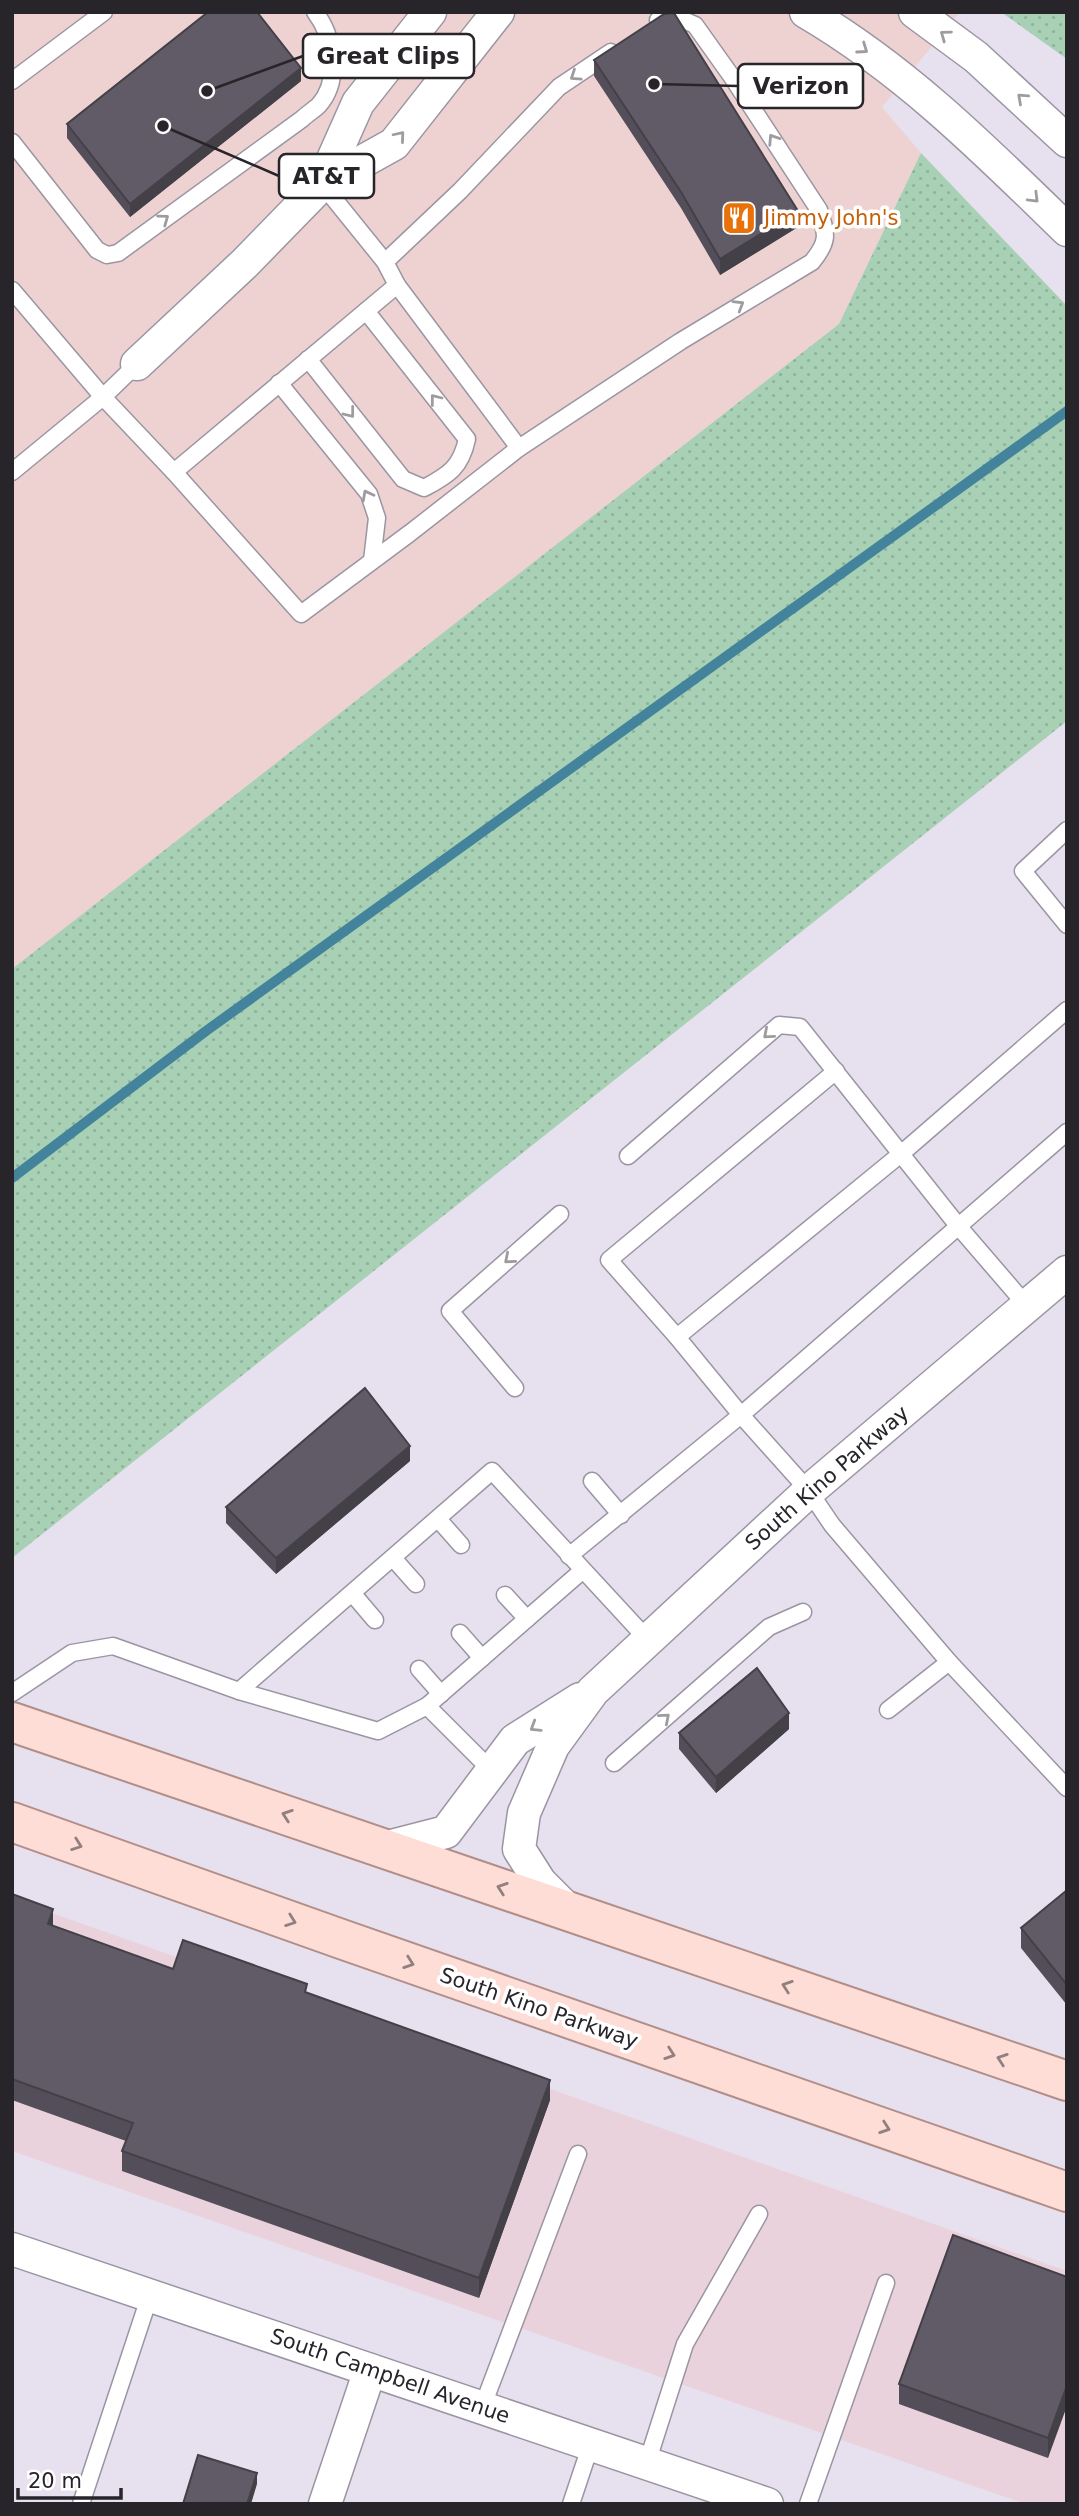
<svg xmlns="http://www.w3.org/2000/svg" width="1079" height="2516" font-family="'DejaVu Sans',sans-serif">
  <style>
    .commercial { fill: #edd2d1 }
    .industrial { fill: #ead2dc }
    .grass { fill: url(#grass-dots) }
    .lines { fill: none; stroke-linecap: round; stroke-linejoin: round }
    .stream { stroke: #43839b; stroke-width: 10 }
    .lane-casing { stroke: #9b95a3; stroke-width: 19 }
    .street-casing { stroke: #9b95a3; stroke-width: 35 }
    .primary-casing { stroke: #b28e88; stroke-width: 42 }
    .lane { stroke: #fff; stroke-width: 16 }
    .street { stroke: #fff; stroke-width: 32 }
    .primary { stroke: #feddd6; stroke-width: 38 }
    .wall { fill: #534e59 }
    .shaded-wall { fill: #444048 }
    .building { fill: #615b67; stroke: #444048; stroke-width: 2 }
    .oneway { stroke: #9e9c9f }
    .oneway2 { stroke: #928080 }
    .labels { text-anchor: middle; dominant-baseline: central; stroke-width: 7; stroke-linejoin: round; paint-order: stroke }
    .food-label { font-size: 21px; fill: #c56008; stroke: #fff; text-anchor: start }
    .street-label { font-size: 21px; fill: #27242a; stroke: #fff }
    .leader { fill: none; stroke: #27242a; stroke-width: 2.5 }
    .callout-dot { fill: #27242a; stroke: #fff; stroke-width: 2.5 }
    .callout { fill: #fff; stroke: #27242a; stroke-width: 2.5 }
    .callout-label { font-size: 23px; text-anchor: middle; font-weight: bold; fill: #27242a }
  </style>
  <defs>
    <pattern id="grass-dots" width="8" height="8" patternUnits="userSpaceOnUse" patternTransform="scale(1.75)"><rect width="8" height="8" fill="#a7d0b4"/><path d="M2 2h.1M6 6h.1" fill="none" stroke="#90b29b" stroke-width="1.8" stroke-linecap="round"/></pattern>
  </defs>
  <rect width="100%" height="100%" fill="#e7e0ee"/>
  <polygon class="commercial" points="12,12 960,12 882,107 921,153 839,324 12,969"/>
  <polygon class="industrial" points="12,1899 1067,2271 1067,2504 1025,2504 12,2151"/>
  <g class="grass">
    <polygon points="1001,12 1067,12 1067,59"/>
    <polygon points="921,153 1067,306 1067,721 12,1558 12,969 839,324"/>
  </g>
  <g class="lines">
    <polyline class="stream" points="12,1178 206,1031 1067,411"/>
    <g class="lane-casing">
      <g id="lane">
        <polyline points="12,81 104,12"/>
        <path d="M 12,142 L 97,250 L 107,255 L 118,253 L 302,119 C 307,114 314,110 319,105 C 341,80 334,37 315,12"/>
        <polyline points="322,184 385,262 397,285 519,448"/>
        <polyline points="385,262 460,191 559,87 611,52"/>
        <polyline points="12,290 103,397 174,472 397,285"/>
        <path d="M 308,359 L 403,479 L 424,488 C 449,475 461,467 467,439 L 366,311"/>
        <polyline points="279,383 369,494 377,518 372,561"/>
        <polyline points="12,472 103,397 137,364"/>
        <path d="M 174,472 L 301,614 L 410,533 L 519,448 L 681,341 L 812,262 C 829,241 827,235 819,210 L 732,77 L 695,25 L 679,18 L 658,20"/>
        <polyline points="1067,830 1023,871 1067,925"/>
        <polyline points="1067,1132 741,1415 809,1491 832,1525 949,1662 1067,1788"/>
        <polyline points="628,1156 779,1025 800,1027 959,1227 1027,1306"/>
        <polyline points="677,1337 902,1153 1067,1010"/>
        <polyline points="515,1388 450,1311 560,1214"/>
        <polyline points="592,1481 621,1515"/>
        <polyline points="438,1519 461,1545"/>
        <polyline points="569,1556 741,1415 677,1337 609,1260 836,1071"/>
        <polyline points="393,1558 416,1584"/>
        <polyline points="352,1593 375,1620"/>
        <polyline points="505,1595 527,1619"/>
        <polyline points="460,1633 482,1658"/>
        <polyline points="419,1669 441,1694"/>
        <polyline points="239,1691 378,1731 427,1706 583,1570"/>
        <polyline points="12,1693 72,1653 113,1646 239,1691 492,1471 648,1640"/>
        <polyline points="427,1706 492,1771"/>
        <polyline points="888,1710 949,1662"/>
        <polyline points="614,1763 769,1627 803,1612"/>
        <polyline points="482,2408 578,2154"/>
        <polyline points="647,2463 685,2344 759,2214"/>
        <polyline points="81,2504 150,2295"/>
        <polyline points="571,2504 591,2444"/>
        <polyline points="808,2504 886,2283"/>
      </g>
    </g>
    <g class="street-casing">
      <g id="street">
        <path d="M 806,12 C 905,70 985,150 1067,230"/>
        <polyline points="915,12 976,57 1067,141"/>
        <polyline points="322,184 358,103 430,12"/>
        <polyline points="137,364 245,263 322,184 394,144 498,12"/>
        <polyline points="384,1848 446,1832 515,1740 580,1699"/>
        <polyline points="570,1912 540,1882 519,1849 524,1813 553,1746 593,1691 809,1491 1067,1272"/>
        <polyline points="12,2249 767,2504"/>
        <polyline points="325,2504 370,2370"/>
      </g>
    </g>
    <g class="primary-casing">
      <g id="primary">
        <polyline points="12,1722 1067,2081"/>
        <polyline points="12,1822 344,1940 1067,2192"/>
      </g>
    </g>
    <use href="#lane" class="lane"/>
    <use href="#street" class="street"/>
    <use href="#primary" class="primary"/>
  </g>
  <g class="wall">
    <polygon points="594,60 798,227 720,275 681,208 594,76"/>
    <polygon points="301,81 130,217 67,138 67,124"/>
    <polygon points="410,1461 276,1574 226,1523 226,1507"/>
    <polygon points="789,1729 716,1793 679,1749 679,1733"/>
    <polygon points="1067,1890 1067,2005 1021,1948 1021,1928"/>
    <polygon points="12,1894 53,1926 173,1969 307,1993 550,2100 479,2298 122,2171 122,2151 126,2141 12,2100"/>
    <polygon points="1067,2277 1048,2458 899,2404 899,2384"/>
  </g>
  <g class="shaded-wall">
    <polygon points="301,68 301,81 130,217 130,204"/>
    <polygon points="798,211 798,227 720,275 720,259"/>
    <polygon points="410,1446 410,1461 276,1574 276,1558"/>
    <polygon points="789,1713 789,1729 716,1793 716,1777"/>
    <polygon points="53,1909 53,1929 48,1924"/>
    <polygon points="550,2080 550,2100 479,2298 479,2278"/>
    <polygon points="1067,2385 1067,2406 1048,2458 1048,2438"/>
    <polygon points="257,2473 257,2484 251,2504 247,2504"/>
  </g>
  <g class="building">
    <polygon points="208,12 257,12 301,68 130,204 67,124"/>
    <polygon points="674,13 798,211 720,259 681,192 594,60 664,14"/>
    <polygon points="365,1388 410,1446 276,1558 226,1507"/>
    <polygon points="757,1668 789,1713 716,1777 679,1733"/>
    <polygon points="1067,1890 1067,1985 1021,1928"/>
    <polygon points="12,1894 53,1909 48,1924 173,1969 183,1940 307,1984 305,1992 550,2080 479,2278 122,2151 133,2123 12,2079"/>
    <polygon points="953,2235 1067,2277 1067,2385 1048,2438 899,2384"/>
    <polygon points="198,2455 257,2473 247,2504 183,2504"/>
  </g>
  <defs><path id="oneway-chevron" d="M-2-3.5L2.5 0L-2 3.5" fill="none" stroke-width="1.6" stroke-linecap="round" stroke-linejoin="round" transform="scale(1.75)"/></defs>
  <g class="oneway">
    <use href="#oneway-chevron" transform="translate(945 35) rotate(-144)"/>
    <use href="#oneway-chevron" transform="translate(863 49) rotate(35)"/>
    <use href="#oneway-chevron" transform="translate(575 76) rotate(146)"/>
    <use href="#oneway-chevron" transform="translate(1022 98) rotate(-138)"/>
    <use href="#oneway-chevron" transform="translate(400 136) rotate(-50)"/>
    <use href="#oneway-chevron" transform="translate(773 139) rotate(-123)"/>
    <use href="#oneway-chevron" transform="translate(1034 198) rotate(45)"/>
    <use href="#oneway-chevron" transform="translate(164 219) rotate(-36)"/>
    <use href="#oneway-chevron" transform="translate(739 305) rotate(-31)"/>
    <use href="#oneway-chevron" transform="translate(435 399) rotate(-128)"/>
    <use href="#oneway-chevron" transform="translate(350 413) rotate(52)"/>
    <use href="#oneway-chevron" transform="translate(367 495) rotate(-118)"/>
    <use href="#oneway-chevron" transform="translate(768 1034) rotate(139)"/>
    <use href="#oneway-chevron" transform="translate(509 1259) rotate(139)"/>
    <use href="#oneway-chevron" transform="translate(665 1718) rotate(-41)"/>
    <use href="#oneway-chevron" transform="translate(535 1727) rotate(148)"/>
  </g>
  <g class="oneway2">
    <use href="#oneway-chevron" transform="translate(287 1815) rotate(-161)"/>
    <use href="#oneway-chevron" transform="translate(77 1845) rotate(20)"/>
    <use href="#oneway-chevron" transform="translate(502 1888) rotate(-161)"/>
    <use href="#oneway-chevron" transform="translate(291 1921) rotate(20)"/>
    <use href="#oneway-chevron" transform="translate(409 1963) rotate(19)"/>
    <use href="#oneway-chevron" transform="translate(787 1986) rotate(-161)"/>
    <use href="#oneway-chevron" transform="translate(670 2054) rotate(19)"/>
    <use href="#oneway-chevron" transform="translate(1002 2059) rotate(-161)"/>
    <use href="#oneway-chevron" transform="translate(885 2128) rotate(19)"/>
  </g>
  <defs>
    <g id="restaurant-square" transform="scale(1.75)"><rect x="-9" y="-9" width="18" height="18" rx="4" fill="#e8710a" stroke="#fff"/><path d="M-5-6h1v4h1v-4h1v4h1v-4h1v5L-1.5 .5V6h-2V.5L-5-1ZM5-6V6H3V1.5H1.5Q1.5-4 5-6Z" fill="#fff"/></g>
  </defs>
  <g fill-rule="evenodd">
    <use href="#restaurant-square" x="739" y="218"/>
  </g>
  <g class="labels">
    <g class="food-label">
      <text x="764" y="218">Jimmy John's</text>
    </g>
    <g class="street-label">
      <text transform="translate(827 1478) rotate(-41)">South Kino Parkway</text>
      <text transform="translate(539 2008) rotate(19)">South Kino Parkway</text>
      <text transform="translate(390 2376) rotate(19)">South Campbell Avenue</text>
    </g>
  </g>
  <path class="leader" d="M207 91L303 56M654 84L738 86M163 126L279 176"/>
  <g class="callout-dot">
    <circle cx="207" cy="91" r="7"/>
    <circle cx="654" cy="84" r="7"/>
    <circle cx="163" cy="126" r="7"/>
  </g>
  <g class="callout">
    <rect x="303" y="34" width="171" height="44" rx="7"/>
    <rect x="738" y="64" width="125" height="44" rx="7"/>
    <rect x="279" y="154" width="95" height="44" rx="7"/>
  </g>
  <g class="callout-label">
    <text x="388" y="64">Great Clips</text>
    <text x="801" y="94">Verizon</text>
    <text x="326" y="184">AT&amp;T</text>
  </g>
  <rect width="1079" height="2516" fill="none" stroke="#27242a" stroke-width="28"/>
  <path d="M18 2488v10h103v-10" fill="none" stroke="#27242a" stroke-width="3.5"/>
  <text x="28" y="2488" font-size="21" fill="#27242a" stroke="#ffffff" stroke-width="5" paint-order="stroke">20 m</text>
</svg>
